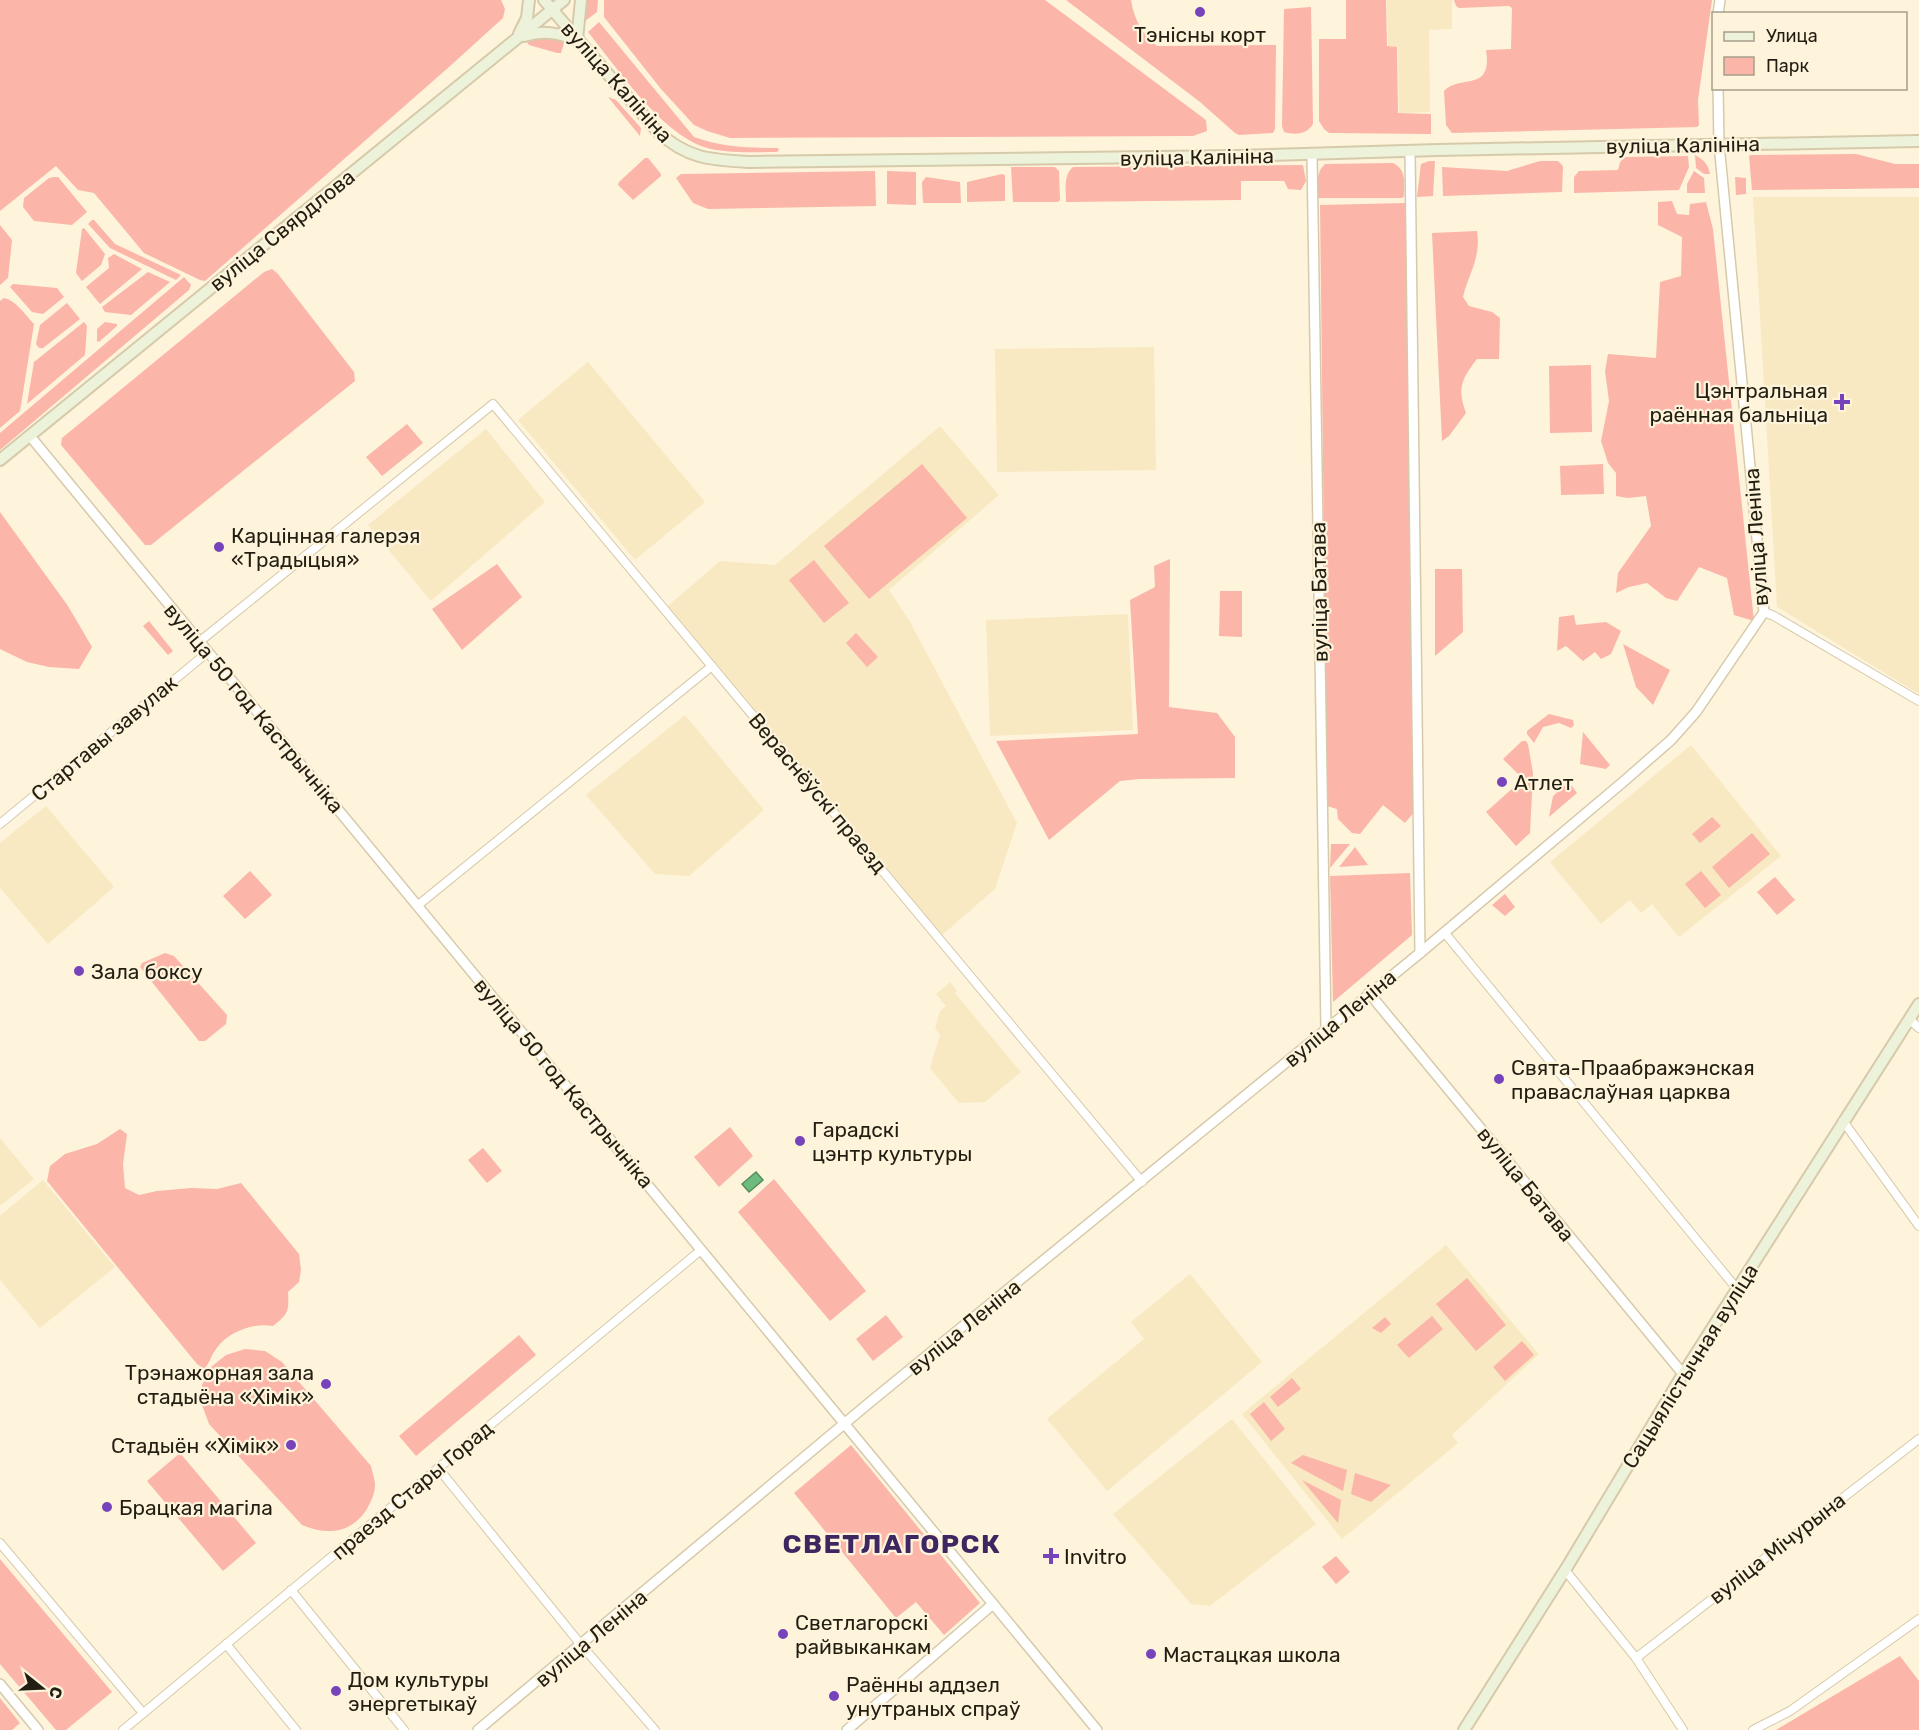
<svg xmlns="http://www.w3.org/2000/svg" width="1919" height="1730" font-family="Rubik,sans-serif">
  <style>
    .built { fill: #f8e9c2 }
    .green { fill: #fbb5a9 }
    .water { fill: #6dbb7d; stroke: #578c5d; stroke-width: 1.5 }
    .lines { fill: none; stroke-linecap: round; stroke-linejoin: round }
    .minor-casing { stroke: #d6caab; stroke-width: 10 }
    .tertiary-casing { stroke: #d6caab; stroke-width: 12 }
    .secondary-casing { stroke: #d6caab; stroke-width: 14 }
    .minor { stroke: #fff; stroke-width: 8 }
    .tertiary { stroke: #fff; stroke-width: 9 }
    .secondary { stroke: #edf3da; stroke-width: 10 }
    .poi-dot { fill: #7643bb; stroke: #fef4db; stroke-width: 2 }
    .labels { text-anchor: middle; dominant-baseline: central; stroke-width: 4.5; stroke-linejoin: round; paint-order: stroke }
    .poi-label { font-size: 21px; fill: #231e12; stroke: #fef4db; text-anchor: start }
    .street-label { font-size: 21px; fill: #231e12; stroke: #fef4db }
    .district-label { font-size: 27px; font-weight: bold; letter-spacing: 1.5px; fill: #3e2761; stroke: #fef4db }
  </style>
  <rect width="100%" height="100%" fill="#fef4db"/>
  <g class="built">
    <polygon points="1387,0 1452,0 1452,29 1429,30 1430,112 1399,113 1398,47 1388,47"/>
    <polygon points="1753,197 1919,197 1919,694 1777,607"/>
    <polygon points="1154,347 1156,470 997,472 995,349"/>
    <polygon points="588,362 705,502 635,560 518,420"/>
    <polygon points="940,426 999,495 889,590 909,620 1017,823 995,889 942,935 668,606 720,561 775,565"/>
    <polygon points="486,429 545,502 431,601 368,525"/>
    <polygon points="1128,614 1133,730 990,736 986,620"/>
    <polygon points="685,715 764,810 689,876 655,874 586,795"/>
    <polygon points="1691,745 1781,856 1679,937 1652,904 1641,913 1630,900 1601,924 1550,862"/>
    <polygon points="46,806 114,887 48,944 0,888 0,843"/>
    <polygon points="950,982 957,991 955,993 1021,1072 985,1102 959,1103 930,1068 940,1035 935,1028 940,1011 946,1006 936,994"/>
    <polygon points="0,1138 34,1179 0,1206"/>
    <polygon points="43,1180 115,1267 40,1328 0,1280 0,1216"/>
    <polygon points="1446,1245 1539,1354 1452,1435 1458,1443 1342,1539 1242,1414"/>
    <polygon points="1190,1274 1262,1362 1107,1491 1047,1419 1144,1339 1131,1322"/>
    <polygon points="1232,1419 1316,1524 1210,1606 1191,1604 1113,1514"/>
  </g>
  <g class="green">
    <polygon points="0,0 501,0 505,9 503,18 449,67 205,281 200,280 144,253 94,193 78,190 56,166 0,211"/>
    <polygon points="586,0 598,0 597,12 584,22"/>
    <polygon points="604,0 1045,0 1206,120 1207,131 1193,136 730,138 707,131 694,125 661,89 604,17"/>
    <path d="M 1066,0 L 1131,0 C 1134,19 1142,34 1157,46 L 1276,45 L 1275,129 L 1273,133 L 1239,135 L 1235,133 L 1200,102 Z"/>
    <polygon points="1346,0 1386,0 1387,46 1397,47 1398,113 1431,114 1431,134 1329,133 1324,129 1319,121 1319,39 1346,39"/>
    <path d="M 1454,0 L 1712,0 L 1698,100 L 1699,125 L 1697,127 L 1452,133 L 1446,125 L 1444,91 C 1460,74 1493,93 1486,50 L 1511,49 L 1512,8 L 1509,6 L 1459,8 L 1456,6 Z"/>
    <path d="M 1311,7 L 1313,124 C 1306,135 1295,135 1284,132 L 1282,126 L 1284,9 Z"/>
    <path d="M 599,22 L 694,137 C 721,147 750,148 778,148 L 779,150 L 777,152 C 754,152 726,154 704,147 C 660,132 617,68 588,32 Z"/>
    <polygon points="530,38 561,39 564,43 561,53 557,53 529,45 526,40"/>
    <polygon points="608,97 616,100 641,128 640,136"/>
    <polygon points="1856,154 1895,164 1919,164 1919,188 1752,190 1749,156 1751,155"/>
    <path d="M 1695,155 C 1704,160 1708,164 1710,174 L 1704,174 L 1696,168 Z"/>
    <polygon points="1688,156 1689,167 1679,190 1574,193 1574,177 1579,171 1618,170 1620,162 1625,157"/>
    <polygon points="645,158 648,158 661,174 661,176 633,200 618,185 619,182"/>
    <polygon points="1429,161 1435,161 1433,196 1417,197 1421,164"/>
    <polygon points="1540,161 1558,161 1563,166 1562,192 1443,196 1442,167 1507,171"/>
    <path d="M 1393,163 C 1407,170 1404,183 1404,196 L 1402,198 L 1318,198 C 1318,186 1315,173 1325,164 Z"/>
    <path d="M 1303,165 L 1306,181 L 1301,190 L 1288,189 L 1284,181 L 1241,181 L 1241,200 L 1066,202 C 1066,190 1063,175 1073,167 Z"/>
    <polygon points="1011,167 1055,167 1059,171 1060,200 1058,202 1013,202"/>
    <polygon points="875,171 876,206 708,209 693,203 676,178 681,174"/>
    <polygon points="887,171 916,172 916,205 887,204"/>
    <polygon points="1694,171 1704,178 1705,193 1687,193 1687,184"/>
    <polygon points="1002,174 1005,175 1005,201 967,202 967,182"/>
    <polygon points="54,177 58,177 87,212 72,225 34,221 23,207 24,198 49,178"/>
    <polygon points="926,177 960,182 961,203 923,203 922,182"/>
    <polygon points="1735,177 1746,178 1746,194 1736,195"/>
    <polygon points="1672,201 1677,214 1689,215 1690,204 1706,202 1713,229 1754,621 1734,615 1727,578 1699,567 1677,601 1666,598 1647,583 1629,587 1616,593 1618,573 1651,526 1646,496 1628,498 1616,496 1616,473 1608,463 1601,441 1609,401 1605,371 1608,354 1656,358 1660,282 1681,276 1682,237 1658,225 1658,202"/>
    <polygon points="1406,203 1415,811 1405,823 1383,805 1360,834 1352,833 1338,819 1337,809 1327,806 1320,205"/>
    <polygon points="92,220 94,220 115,244 181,275 176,280 110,248 88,224"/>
    <polygon points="0,225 12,240 8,278 0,285"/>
    <polygon points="84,228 105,254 101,265 82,281 76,273 82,229"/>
    <path d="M 1477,231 C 1481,259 1469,272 1463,297 L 1469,306 L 1492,312 L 1500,318 L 1499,359 L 1477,359 C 1461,380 1457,388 1466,413 L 1449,436 L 1442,441 L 1432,233 Z"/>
    <polygon points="114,254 142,269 100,304 86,287 109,268 108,258"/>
    <polygon points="272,269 278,274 354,372 355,381 151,545 145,545 61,445 62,438 264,272"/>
    <polygon points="148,272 170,282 131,315 105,312 102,307"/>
    <polygon points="184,277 191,285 189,290 0,450 0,433"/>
    <polygon points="13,284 57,288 64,297 43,314 32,312 10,287"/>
    <path d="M 4,298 C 17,301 25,315 34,324 L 20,411 L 0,428 L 0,301 Z"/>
    <polygon points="67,303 80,319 43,348 39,348 36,344 40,325"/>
    <polygon points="84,322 87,326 85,355 27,404 34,362"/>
    <polygon points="105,322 117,324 117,326 99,342 97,341 97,329"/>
    <polygon points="1591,365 1592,432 1550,433 1549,366"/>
    <polygon points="407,424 423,443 382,476 366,457"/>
    <polygon points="922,464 967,518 869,599 824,546"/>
    <polygon points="1603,464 1604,494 1561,495 1560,466"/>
    <polygon points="0,512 68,606 92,647 79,669 49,667 27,662 0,649"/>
    <polygon points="1170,559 1169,707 1217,713 1235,737 1235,778 1140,779 1120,781 1049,840 996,741 1138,734 1130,600 1155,587 1154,566"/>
    <polygon points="814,560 849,603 824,623 789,580"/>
    <polygon points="497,564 522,597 462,650 432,609"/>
    <polygon points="1435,569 1462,569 1463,632 1435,656"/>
    <polygon points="1220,591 1242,591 1242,637 1219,636"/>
    <polygon points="1574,615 1576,625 1606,622 1621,631 1611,654 1601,659 1595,652 1583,661 1566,646 1557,651 1559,617"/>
    <polygon points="149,621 173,651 168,655 143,626"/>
    <polygon points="856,633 878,657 867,667 846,643"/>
    <polygon points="1623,644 1670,670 1653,705 1636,687"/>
    <polygon points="1549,714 1573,720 1574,725 1571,728 1559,723 1543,727 1534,743 1527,734 1527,731"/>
    <polygon points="1583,732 1610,765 1606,769 1580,764"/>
    <polygon points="1522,741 1526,741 1528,744 1533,773 1530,833 1516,846 1486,812 1523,779 1503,759"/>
    <polygon points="1569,782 1577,793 1549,817 1553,796"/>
    <polygon points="1712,817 1721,826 1700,843 1692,834"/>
    <polygon points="1752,833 1770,854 1729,888 1712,867"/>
    <polygon points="1331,844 1350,844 1330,868"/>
    <polygon points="1355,847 1368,865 1339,867"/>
    <polygon points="250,871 272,895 245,919 223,896"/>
    <polygon points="1701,871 1721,895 1705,908 1685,884"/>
    <polygon points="1410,873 1412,935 1333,1002 1330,876"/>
    <polygon points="1775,877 1795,900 1777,915 1757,892"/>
    <polygon points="1505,894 1515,907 1505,916 1492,905"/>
    <polygon points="165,953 174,956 227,1015 226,1024 205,1041 199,1041 140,967 142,963"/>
    <polygon points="730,1127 753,1156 719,1187 694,1157"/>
    <path d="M 120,1129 L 127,1134 L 123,1164 L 125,1188 L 139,1195 L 157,1191 L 191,1188 L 217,1189 L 241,1183 L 299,1254 L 301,1270 L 299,1282 L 288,1292 C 289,1310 289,1314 273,1326 C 252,1322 225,1333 214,1352 C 210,1358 210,1363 204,1369 L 197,1364 L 47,1181 L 50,1166 L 65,1154 L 97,1144 Z"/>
    <polygon points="483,1148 502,1171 487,1183 468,1160"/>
    <polygon points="774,1179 866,1291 830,1321 738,1212"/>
    <polygon points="1467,1278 1506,1325 1476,1351 1436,1304"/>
    <polygon points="886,1315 903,1337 873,1361 856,1339"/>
    <polygon points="1432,1316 1443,1329 1409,1358 1397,1345"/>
    <polygon points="1385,1317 1391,1324 1381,1333 1372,1328"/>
    <polygon points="519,1335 536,1355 416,1456 399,1436"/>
    <polygon points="1522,1341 1534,1355 1505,1381 1493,1367"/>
    <path d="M 245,1349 L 265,1351 L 282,1362 L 371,1466 C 372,1472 375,1479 375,1485 C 375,1494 370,1504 365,1512 C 349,1534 325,1535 302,1525 L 209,1424 L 202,1405 L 202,1385 L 211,1367 L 226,1355 Z"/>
    <polygon points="1292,1378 1301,1389 1278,1407 1270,1397"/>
    <polygon points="1264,1402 1285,1429 1271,1441 1250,1414"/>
    <polygon points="851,1445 980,1603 944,1635 916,1602 896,1618 794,1493"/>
    <polygon points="180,1453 256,1543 223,1571 147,1481"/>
    <polygon points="1303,1455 1347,1470 1343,1491 1291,1463"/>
    <polygon points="1355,1473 1391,1485 1371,1502 1351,1494"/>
    <polygon points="1302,1480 1341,1500 1338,1523"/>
    <polygon points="1336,1556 1350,1572 1336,1584 1322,1567"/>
    <polygon points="0,1559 112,1692 66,1730 56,1730 0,1664"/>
    <polygon points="1900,1656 1919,1681 1919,1730 1776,1730"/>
    <polygon points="0,1698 20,1723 12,1730 0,1730"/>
  </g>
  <polygon class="water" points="756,1172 763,1180 749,1192 742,1184"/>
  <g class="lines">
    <g class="minor-casing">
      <g id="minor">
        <polyline points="1764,612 1774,616 1919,701"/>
        <polyline points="199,642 493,404 1142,1182"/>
        <polyline points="0,824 208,652"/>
        <polyline points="417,906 712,666"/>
        <polyline points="1444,932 1737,1289"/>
        <polyline points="1909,1019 1919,1028"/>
        <polyline points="1843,1121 1919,1226"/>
        <polyline points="438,1468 582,1646 655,1730"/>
        <polyline points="0,1543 143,1713"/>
        <polyline points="1565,1570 1636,1658 1683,1730"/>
        <polyline points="291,1590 404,1730"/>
        <polyline points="226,1644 296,1730"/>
        <polyline points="1636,1658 1919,1439"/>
        <polyline points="123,1730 701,1250"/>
        <polyline points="1753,1730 1790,1711 1919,1619"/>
      </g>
    </g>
    <g class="tertiary-casing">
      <g id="tertiary">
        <polyline points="1718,14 1720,0"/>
        <polyline points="1410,151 1420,953"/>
        <polyline points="1312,155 1326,1029"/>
        <polyline points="30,436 1097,1730"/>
        <polyline points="1369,993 1683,1374"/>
        <polyline points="0,1684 38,1730"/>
        <polyline points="478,1730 869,1403 1420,953 1623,782 1671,740 1696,712 1764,612 1719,144 1718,88"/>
        <polyline points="847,1730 993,1604"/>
      </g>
    </g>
    <g class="secondary-casing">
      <g id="secondary">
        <path d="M 544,0 L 657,131 C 687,159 711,160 749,162 L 1238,156 L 1438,150 L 1919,141"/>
        <polyline points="519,34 527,18 529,0"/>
        <path d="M 524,36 C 544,30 558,33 577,40 L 581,0"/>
        <polyline points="0,460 564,0"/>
        <polyline points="1464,1730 1567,1567 1683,1374 1919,1004"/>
      </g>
    </g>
    <use href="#minor" class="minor"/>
    <use href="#tertiary" class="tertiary"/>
    <use href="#secondary" class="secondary"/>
  </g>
  <g class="poi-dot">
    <circle cx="1200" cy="12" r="6"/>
    <path d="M1839 393h6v6h6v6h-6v6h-6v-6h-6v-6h6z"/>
    <circle cx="219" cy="547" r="6"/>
    <circle cx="1502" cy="782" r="6"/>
    <circle cx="79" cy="971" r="6"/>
    <circle cx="1499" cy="1079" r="6"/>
    <circle cx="800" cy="1141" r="6"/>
    <circle cx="326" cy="1384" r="6"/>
    <circle cx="291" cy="1445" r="6"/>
    <circle cx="107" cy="1507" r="6"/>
    <path d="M1048 1547h6v6h6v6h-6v6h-6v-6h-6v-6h6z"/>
    <circle cx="783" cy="1634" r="6"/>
    <circle cx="1151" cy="1654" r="6"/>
    <circle cx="336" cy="1691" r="6"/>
    <circle cx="834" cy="1696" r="6"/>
  </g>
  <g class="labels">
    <g class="poi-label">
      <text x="1200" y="34" text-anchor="middle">Тэнісны корт</text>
      <text x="1828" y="390" text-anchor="end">Цэнтральная<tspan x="1828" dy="24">раённая бальніца</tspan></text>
      <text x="231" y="535">Карцінная галерэя<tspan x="231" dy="24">«Традыцыя»</tspan></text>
      <text x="1514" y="782">Атлет</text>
      <text x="91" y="971">Зала боксу</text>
      <text x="1511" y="1067">Свята-Праабражэнская<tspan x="1511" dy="24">праваслаўная царква</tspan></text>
      <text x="812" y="1129">Гарадскі<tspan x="812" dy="24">цэнтр культуры</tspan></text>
      <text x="314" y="1372" text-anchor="end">Трэнажорная зала<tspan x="314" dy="24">стадыёна «Хімік»</tspan></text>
      <text x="279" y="1445" text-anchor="end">Стадыён «Хімік»</text>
      <text x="119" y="1507">Брацкая магіла</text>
      <text x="1064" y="1556">Invitro</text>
      <text x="795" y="1622">Светлагорскі<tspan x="795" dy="24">райвыканкам</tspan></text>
      <text x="1163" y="1654">Мастацкая школа</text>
      <text x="348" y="1679">Дом культуры<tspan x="348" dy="24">энергетыкаў</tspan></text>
      <text x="846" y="1684">Раённы аддзел<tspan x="846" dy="24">унутраных спраў</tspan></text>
    </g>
    <g class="street-label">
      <text transform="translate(617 82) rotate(48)">вуліца Калініна</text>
      <text transform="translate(1683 145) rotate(-1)">вуліца Калініна</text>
      <text transform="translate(1197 157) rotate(-1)">вуліца Калініна</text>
      <text transform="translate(282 230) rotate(-39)">вуліца Свярдлова</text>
      <text transform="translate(1756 537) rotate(-94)">вуліца Леніна</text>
      <text transform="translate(1319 592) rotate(-91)">вуліца Батава</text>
      <text transform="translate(254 708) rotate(50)">вуліца 50 год Кастрычніка</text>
      <text transform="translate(104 738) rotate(-40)">Стартавы завулак</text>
      <text transform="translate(818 793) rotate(50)">Вераснёўскі праезд</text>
      <text transform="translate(1340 1018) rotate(-40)">вуліца Леніна</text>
      <text transform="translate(564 1083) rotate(50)">вуліца 50 год Кастрычніка</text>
      <text transform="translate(1526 1184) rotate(51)">вуліца Батава</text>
      <text transform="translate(964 1327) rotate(-39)">вуліца Леніна</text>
      <text transform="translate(1690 1366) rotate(-58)">Сацыялістычная вуліца</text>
      <text transform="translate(412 1490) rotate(-40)">праезд Стары Горад</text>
      <text transform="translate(1777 1548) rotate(-38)">вуліца Мічурына</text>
      <text transform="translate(591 1638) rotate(-40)">вуліца Леніна</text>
    </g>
    <g class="district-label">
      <text x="892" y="1544">СВЕТЛАГОРСК</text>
    </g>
  </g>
  <rect x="1712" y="12" width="195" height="78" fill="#fef4db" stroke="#a69e8b" stroke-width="1.5"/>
  <rect x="1724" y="32" width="30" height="9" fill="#edf3da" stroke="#a69e8b" stroke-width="1.5"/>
  <text x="1766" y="42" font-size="18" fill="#231e12">Улица</text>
  <rect x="1724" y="57" width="30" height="18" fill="#fbb5a9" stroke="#a69e8b" stroke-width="1.5"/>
  <text x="1766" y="72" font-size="18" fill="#231e12">Парк</text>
  <g transform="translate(42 1688) rotate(108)" stroke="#fef4db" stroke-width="4.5" paint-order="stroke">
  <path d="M0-4.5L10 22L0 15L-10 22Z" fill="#231e12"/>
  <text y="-9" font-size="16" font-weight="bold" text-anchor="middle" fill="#231e12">С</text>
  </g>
</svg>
